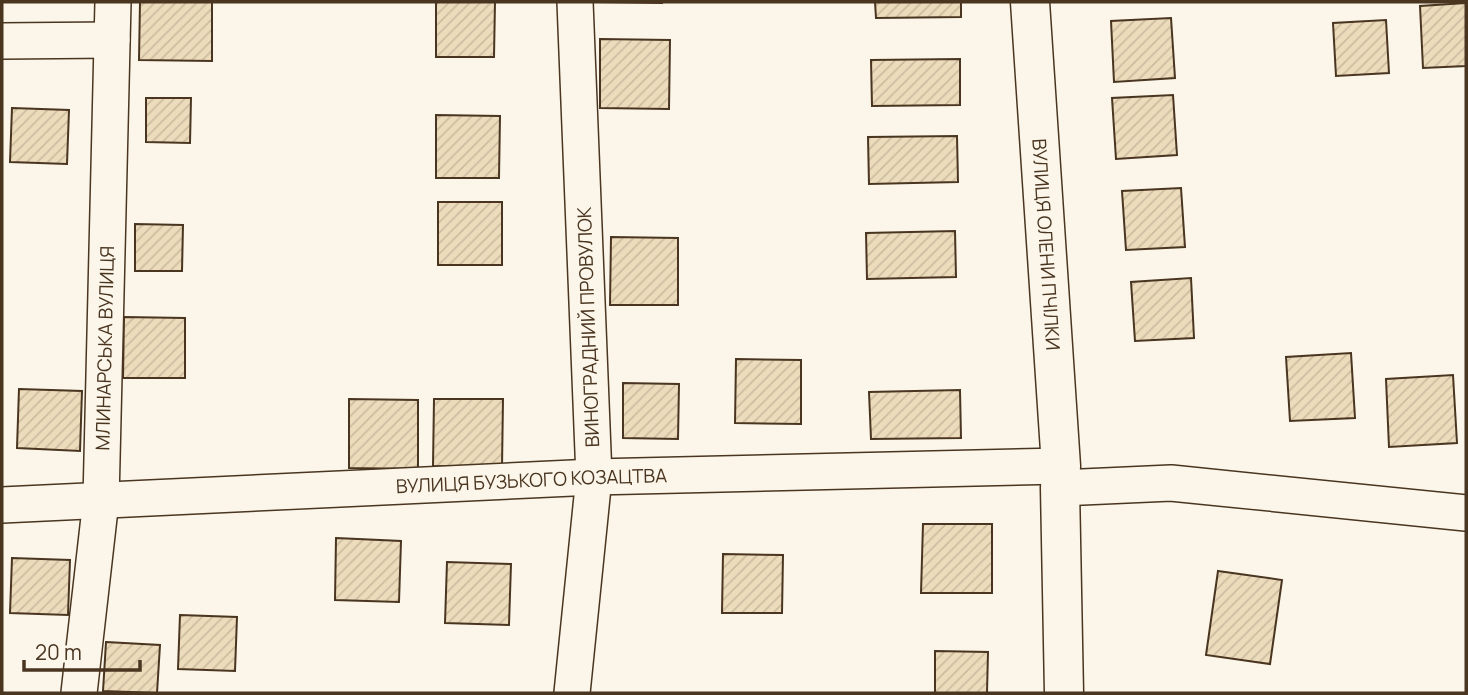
<svg xmlns="http://www.w3.org/2000/svg" width="1468" height="695" font-family="Manrope,sans-serif">
  <style>
    .building { fill: url(#building-hatch); stroke: #4a3520; stroke-width: 2 }
    .lines { fill: none; stroke-linecap: round; stroke-linejoin: round }
    .street-casing { stroke: #4a3520; stroke-width: 38 }
    .secondary-casing { stroke: #4a3520; stroke-width: 41 }
    .street { stroke: #fbf6e9; stroke-width: 35 }
    .secondary { stroke: #fbf6e9; stroke-width: 38 }
    .labels { text-anchor: middle; dominant-baseline: central; stroke-width: 5; stroke-linejoin: round; paint-order: stroke }
    .street-label { font-size: 19px; fill: #4a3520; stroke: #fbf6e9 }
  </style>
  <defs>
    <pattern id="building-hatch" width="6" height="6" patternUnits="userSpaceOnUse" patternTransform="scale(1.75)"><rect width="6" height="6" fill="#ecdcbc"/><path d="M-1 1l2-2M0 6l6-6M5 7l2-2" fill="none" stroke="#ccbda1"/></pattern>
  </defs>
  <rect width="100%" height="100%" fill="#fbf6e9"/>
  <g class="building">
    <polygon points="140,2 212,2 212,61 139,60"/>
    <polygon points="436,2 495,2 494,57 436,57"/>
    <polygon points="598,2 662,2 662,3"/>
    <polygon points="875,2 961,2 961,17 876,18"/>
    <polygon points="1466,3 1466,66 1423,68 1420,6"/>
    <polygon points="1171,18 1175,78 1114,82 1111,21"/>
    <polygon points="1386,20 1389,73 1336,76 1333,23"/>
    <polygon points="600,39 670,40 669,109 600,108"/>
    <polygon points="960,59 960,105 872,106 871,60"/>
    <polygon points="1173,95 1177,155 1116,159 1112,98"/>
    <polygon points="146,98 191,98 190,143 146,142"/>
    <polygon points="12,108 69,110 67,164 10,162"/>
    <polygon points="436,115 500,116 499,178 436,178"/>
    <polygon points="957,136 958,182 869,184 868,137"/>
    <polygon points="1181,188 1185,247 1126,250 1122,191"/>
    <rect x="438" y="202" width="64" height="63"/>
    <polygon points="135,224 183,225 182,271 135,271"/>
    <polygon points="955,231 956,277 867,279 866,233"/>
    <polygon points="611,237 678,238 678,305 610,305"/>
    <polygon points="1191,278 1194,338 1135,341 1131,282"/>
    <polygon points="124,317 185,318 185,378 123,378"/>
    <polygon points="1351,353 1355,418 1290,421 1286,357"/>
    <polygon points="736,359 801,360 801,424 735,423"/>
    <polygon points="1453,375 1457,443 1389,447 1386,379"/>
    <polygon points="623,383 679,384 678,439 623,438"/>
    <polygon points="19,389 82,391 80,451 17,448"/>
    <polygon points="960,390 961,438 871,439 869,392"/>
    <polygon points="349,399 418,400 418,469 349,468"/>
    <polygon points="434,399 503,399 502,467 433,466"/>
    <polygon points="923,524 992,524 992,593 921,593"/>
    <polygon points="336,538 401,541 399,602 335,600"/>
    <polygon points="723,554 783,555 782,613 722,613"/>
    <polygon points="12,558 70,560 68,615 10,613"/>
    <polygon points="447,562 511,564 509,625 445,623"/>
    <polygon points="1218,571 1282,580 1270,664 1206,655"/>
    <polygon points="180,615 237,617 235,671 178,669"/>
    <polygon points="106,642 160,645 157,693 103,691"/>
    <polygon points="935,651 988,652 987,693 935,693"/>
  </g>
  <g class="lines">
    <g class="street-casing">
      <g id="street">
        <polyline points="2,41 112,40"/>
        <polyline points="1060,488 1171,483 1466,513"/>
        <path id="s1" d="M 2,505 L 594,477 L 1061,466"/>
        <path id="s2" d="M 79,693 L 101,500 L 113,2"/>
        <polyline points="572,693 594,477 575,2"/>
      </g>
    </g>
    <g class="secondary-casing">
      <g id="secondary">
        <path id="s3" d="M 1030,2 L 1061,466 L 1060,488 L 1064,693"/>
      </g>
    </g>
    <use href="#street" class="street"/>
    <use href="#secondary" class="secondary"/>
  </g>
  <g class="labels">
    <g class="street-label">
      <text stroke="none"><textPath href="#s3" startOffset="243">ВУЛИЦЯ ОЛЕНИ ПЧІЛКИ</textPath></text>
      <text transform="translate(588 327) rotate(-92)">ВИНОГРАДНИЙ ПРОВУЛОК</text>
      <text stroke="none"><textPath href="#s2" startOffset="346">МЛИНАРСЬКА ВУЛИЦЯ</textPath></text>
      <text stroke="none"><textPath href="#s1" startOffset="530">ВУЛИЦЯ БУЗЬКОГО КОЗАЦТВА</textPath></text>
    </g>
  </g>
  <rect width="1468" height="695" fill="none" stroke="#4a3520" stroke-width="7"/>
  <path d="M24 660v10h116v-10" fill="none" stroke="#4a3520" stroke-width="3.5"/>
  <text x="35" y="660" font-size="21" fill="#4a3520" stroke="#fbf6e9" stroke-width="5" paint-order="stroke">20 m</text>
</svg>
